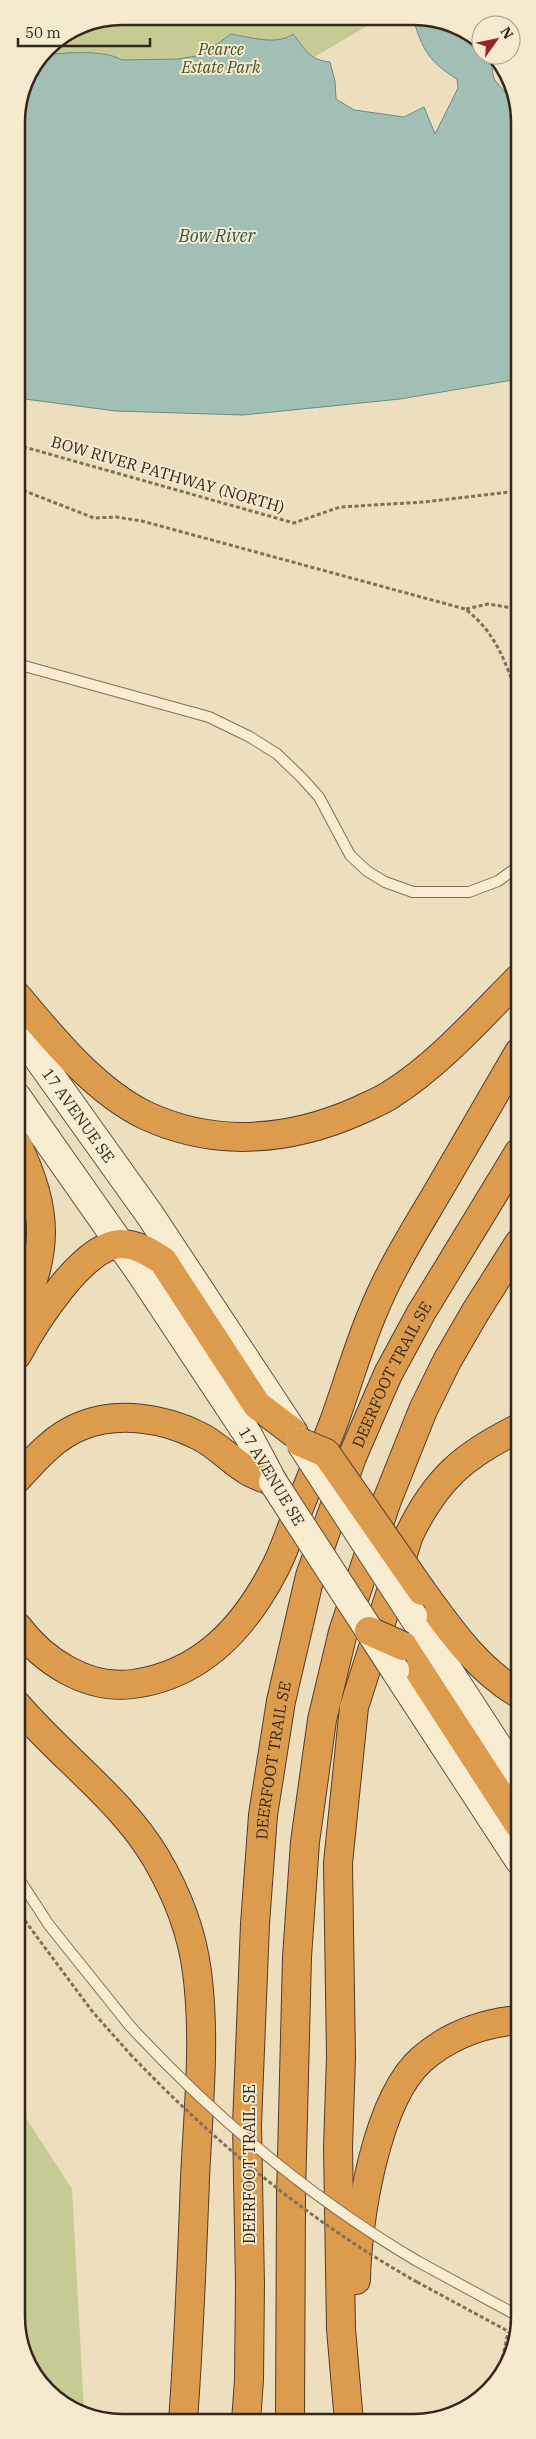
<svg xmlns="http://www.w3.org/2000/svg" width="536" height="2439" font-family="'IBM Plex Serif',serif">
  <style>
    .green { fill: #c5cb93 }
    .water { fill: #a2bfb5; stroke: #698c83 }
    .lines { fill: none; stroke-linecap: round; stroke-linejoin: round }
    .lane-casing { stroke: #856f57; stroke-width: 12 }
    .secondary-casing { stroke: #67503b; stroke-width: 30 }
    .highway-casing { stroke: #523d2c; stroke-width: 30 }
    .path { stroke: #856f57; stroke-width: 3; stroke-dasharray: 4 2.5; stroke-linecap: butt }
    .lane { stroke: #f8ecd1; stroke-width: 10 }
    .secondary { stroke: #f8ecd1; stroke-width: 28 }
    .highway { stroke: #dd9b4e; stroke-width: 28 }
    .lane-bridge-casing { stroke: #856f57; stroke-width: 12; stroke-linecap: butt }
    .secondary-bridge-casing { stroke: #67503b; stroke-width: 30; stroke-linecap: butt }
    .highway-bridge-casing { stroke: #523d2c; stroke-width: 30; stroke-linecap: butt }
    .path-bridge { stroke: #856f57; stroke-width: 3; stroke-dasharray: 4 2.5; stroke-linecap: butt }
    .lane-bridge { stroke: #f8ecd1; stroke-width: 10 }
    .secondary-bridge { stroke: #f8ecd1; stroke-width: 28 }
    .highway-bridge { stroke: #dd9b4e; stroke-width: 28 }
    .labels { text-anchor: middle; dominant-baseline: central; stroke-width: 4; stroke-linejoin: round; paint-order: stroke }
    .park-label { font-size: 16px; font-style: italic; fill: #465123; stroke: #f5e9ce }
    .street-label { font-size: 16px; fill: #35271c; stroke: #f5e9ce }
    .water-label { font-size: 18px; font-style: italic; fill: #2b5451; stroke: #f5e9ce }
    .rim { fill: none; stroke: #35271c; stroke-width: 2.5 }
  </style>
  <rect width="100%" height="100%" fill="#eddebe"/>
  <g class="green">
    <polygon points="122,16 380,18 241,101 25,81 47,47 82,24"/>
    <polygon points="17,2104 72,2189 84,2411 43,2387 17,2330"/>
  </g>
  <path class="water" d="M 413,18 L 435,18 L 481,45 L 481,55 L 495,55 L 498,62 L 492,69 L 494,79 L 519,109 L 519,379 L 400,399 L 243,415 L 116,411 L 17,398 L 16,116 L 24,81 L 42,55 C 65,53 103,49 122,60 L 178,59 L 202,55 L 231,34 C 250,37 277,46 293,34 C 305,49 309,60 330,62 L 335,81 L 336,99 L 354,110 L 404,117 L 424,107 L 435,134 L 458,88 L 457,79 C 429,62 422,49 413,18 Z"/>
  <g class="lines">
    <g class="lane-casing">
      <g id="lane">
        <polyline points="17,664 209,717 250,737 277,754 302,778 319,797 350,855 367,871 385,882 413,892 469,892 498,881 519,866"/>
        <polyline points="17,1876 49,1925 130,2026"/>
        <polyline points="417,2261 520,2317"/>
      </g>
    </g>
    <g class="secondary-casing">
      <g id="secondary">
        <path id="s1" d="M 17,1029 L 150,1215 L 292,1430"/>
        <polyline points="17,1097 142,1275 248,1435 273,1482"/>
        <polyline points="413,1616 519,1779"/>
        <polyline points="395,1670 519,1860"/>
      </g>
    </g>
    <g class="highway-casing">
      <g id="highway">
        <path d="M 17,996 C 52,1038 96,1092 147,1116 C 217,1148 291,1141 360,1110 C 370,1105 381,1101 390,1095 C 439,1064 478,1019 519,978"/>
        <path d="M 17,1144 C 49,1213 49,1251 17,1320"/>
        <path d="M 17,1355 C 33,1325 83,1244 121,1244 C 137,1244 151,1253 163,1261 L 257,1405 L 294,1433"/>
        <path d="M 17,1479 C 35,1459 55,1436 81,1426 C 118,1411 164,1418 199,1436 C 216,1444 229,1459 245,1469 C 253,1475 264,1478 273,1482"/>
        <path d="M 422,1591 C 450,1630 477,1669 519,1694"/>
        <path d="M 17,1626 C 43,1661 87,1690 133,1684 C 201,1675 244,1628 274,1570 C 286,1548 293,1522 303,1498 C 313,1472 325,1446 335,1419 C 348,1383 358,1347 373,1312 C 390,1270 414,1232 437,1193 C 464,1146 492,1099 519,1052"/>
        <polyline points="403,1646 519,1825"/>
        <path d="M 17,1705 C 61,1757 121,1799 156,1858 C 176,1892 192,1932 197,1972 C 206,2040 198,2111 195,2179 C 192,2260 189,2340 183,2421"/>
        <path d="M 356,2280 C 357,2221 376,2099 422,2059 C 450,2035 484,2023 519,2020"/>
        <path id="s2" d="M 246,2421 L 249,2380 L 250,2285 L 247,2125 L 255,1924 L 263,1815 L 281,1701 L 310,1576 L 352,1457 L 388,1374 L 421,1313 L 519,1152"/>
        <polyline points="290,2421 291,2196 297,1957 305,1842 322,1720 343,1632 386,1503 423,1410 447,1361 476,1311 519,1243"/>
        <path d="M 349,2422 L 341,2329 L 338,2147 L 341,2057 L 338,1863 L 354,1707 L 409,1535 C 436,1479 464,1455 519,1428"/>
      </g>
    </g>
    <g class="path">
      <polyline points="17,445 294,523 340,507 424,502 519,491"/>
      <path d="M 17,488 L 94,518 L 116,517 L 142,521 L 465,609 C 497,633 506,664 519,700"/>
      <polyline points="466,609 488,604 519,609"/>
      <polyline points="17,1910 92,2011 130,2054"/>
      <polyline points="417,2282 515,2335"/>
      <polyline points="500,2371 508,2332"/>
    </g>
    <use href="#lane" class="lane"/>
    <use href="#secondary" class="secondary"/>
    <use href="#highway" class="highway"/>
    <g class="lane-bridge-casing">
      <path id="lane-bridge" d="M 130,2026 C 215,2118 309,2197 417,2261"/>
    </g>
    <g class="secondary-bridge-casing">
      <g id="secondary-bridge">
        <polyline points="300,1442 413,1616"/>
        <polyline points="273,1482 395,1670"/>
      </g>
    </g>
    <g class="highway-bridge-casing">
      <g id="highway-bridge">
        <polyline points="300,1442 326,1453 422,1591"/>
        <polyline points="369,1631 403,1646"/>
      </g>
    </g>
    <path class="path-bridge" d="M 130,2054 C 215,2143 309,2221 417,2282"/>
    <use href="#lane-bridge" class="lane-bridge"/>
    <use href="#secondary-bridge" class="secondary-bridge"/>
    <use href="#highway-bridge" class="highway-bridge"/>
  </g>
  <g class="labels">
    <g class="park-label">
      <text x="221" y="49">Pearce<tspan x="221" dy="18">Estate Park</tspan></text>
    </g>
    <g class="street-label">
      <text transform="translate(168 474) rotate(16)">BOW RIVER PATHWAY (NORTH)</text>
      <text stroke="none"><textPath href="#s1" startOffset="106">17 AVENUE SE</textPath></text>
      <text stroke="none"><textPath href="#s2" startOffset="1068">DEERFOOT TRAIL SE</textPath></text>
      <text transform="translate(272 1476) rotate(59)">17 AVENUE SE</text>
      <text stroke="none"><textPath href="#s2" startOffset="662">DEERFOOT TRAIL SE</textPath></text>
      <text transform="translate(249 2164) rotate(-90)">DEERFOOT TRAIL SE</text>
    </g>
    <g class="water-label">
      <text x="217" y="235">Bow River</text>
    </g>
  </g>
  <path d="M0 0H536V2439H0ZM122 25H414A97 97 0 0 1 511 122V2317A97 97 0 0 1 414 2414H122A97 97 0 0 1 25 2317V122A97 97 0 0 1 122 25Z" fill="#f5e9ce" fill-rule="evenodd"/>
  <path class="rim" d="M122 25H414A97 97 0 0 1 511 122V2317A97 97 0 0 1 414 2414H122A97 97 0 0 1 25 2317V122A97 97 0 0 1 122 25Z"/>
  <g transform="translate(496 40) rotate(57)"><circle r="24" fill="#f5e9ce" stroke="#a89b87"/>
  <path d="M0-4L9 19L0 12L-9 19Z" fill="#93282b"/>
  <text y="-8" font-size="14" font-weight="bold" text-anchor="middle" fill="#35271c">N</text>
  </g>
  <path d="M18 38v8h132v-8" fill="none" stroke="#35271c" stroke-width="2.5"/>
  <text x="25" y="38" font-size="15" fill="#35271c" stroke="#f5e9ce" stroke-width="4" paint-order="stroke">50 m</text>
</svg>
